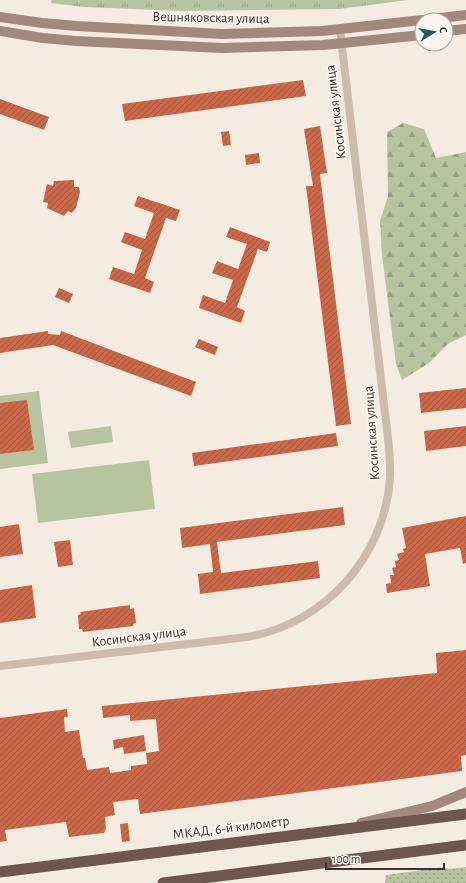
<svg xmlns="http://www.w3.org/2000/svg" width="466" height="883" font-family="'Alegreya Sans',sans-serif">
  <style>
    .grass { fill: url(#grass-dots) }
    .forest { fill: url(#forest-firs) }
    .park { fill: url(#park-tufts) }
    .pitch { fill: #b8c4a0 }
    .building { fill: url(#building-hatch) }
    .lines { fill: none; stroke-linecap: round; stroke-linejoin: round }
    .minor { stroke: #cdbbac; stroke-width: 8 }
    .secondary { stroke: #a18a7d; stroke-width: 10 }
    .trunk { stroke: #6c584f; stroke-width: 11 }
    .labels { text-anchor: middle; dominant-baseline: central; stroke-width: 3.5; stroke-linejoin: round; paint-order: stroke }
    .street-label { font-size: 14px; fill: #3b302b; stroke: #fbf5ee }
  </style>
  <defs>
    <pattern id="grass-dots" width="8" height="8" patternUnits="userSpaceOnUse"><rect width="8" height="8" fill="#b8c4a0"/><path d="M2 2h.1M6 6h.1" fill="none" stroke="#97a083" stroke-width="1.8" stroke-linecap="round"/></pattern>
    <pattern id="forest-firs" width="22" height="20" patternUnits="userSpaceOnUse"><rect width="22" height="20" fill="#b8c4a0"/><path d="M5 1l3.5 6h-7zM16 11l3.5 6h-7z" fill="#97a083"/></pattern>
    <pattern id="park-tufts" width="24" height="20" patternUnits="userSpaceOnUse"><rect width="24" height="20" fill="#b8c4a0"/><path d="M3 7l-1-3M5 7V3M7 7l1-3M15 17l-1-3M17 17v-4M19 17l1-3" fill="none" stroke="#97a083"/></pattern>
    <pattern id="building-hatch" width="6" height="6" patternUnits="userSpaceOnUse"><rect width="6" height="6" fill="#c8694b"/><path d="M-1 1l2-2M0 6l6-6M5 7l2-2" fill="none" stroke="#a4573f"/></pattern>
  </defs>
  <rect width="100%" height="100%" fill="#f4ebe1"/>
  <polygon class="grass" points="444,867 449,869 466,867 466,883 385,883 386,875"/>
  <polygon class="forest" points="403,123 424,129 436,158 466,152 466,335 448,344 429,363 402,380 396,364 382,255 380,221 388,196 387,132"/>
  <polygon class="park" points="51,0 408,0 339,9 180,11 84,7 51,3"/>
  <g class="pitch">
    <polygon points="39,391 48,463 0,469 0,396"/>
    <polygon points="111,426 113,442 71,448 68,432"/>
    <polygon points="149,460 155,509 38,523 32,474"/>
  </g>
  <g class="building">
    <polygon points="303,80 306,96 125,121 122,104"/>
    <polygon points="0,99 49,117 44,130 0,114"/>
    <polygon points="320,126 327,173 320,174 351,424 336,426 306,186 313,186 304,129"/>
    <polygon points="229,131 231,145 223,146 221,132"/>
    <polygon points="259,153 260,163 246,165 245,155"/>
    <polygon points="74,180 74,187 79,187 80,192 76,208 72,213 68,211 64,216 47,208 48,203 43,202 47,184 53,186 54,181"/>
    <polygon points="138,196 180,210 176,221 166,218 145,278 154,282 150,293 109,279 113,267 134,274 142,250 121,242 125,232 145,239 154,213 134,206"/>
    <polygon points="230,227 270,242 267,252 258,249 237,307 245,311 241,323 199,308 203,295 225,303 233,280 212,273 217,261 238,269 247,244 226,237"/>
    <polygon points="59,288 73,294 69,303 55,297"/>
    <polygon points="48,331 48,334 60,335 61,331 196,382 191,396 53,345 0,353 0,338"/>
    <polygon points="199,339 218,347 215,355 195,347"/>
    <polygon points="466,388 466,408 421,413 419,393"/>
    <polygon points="27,400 34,450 0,454 0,403"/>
    <polygon points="466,426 466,446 426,451 424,431"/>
    <polygon points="336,433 338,446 194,466 192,453"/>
    <polygon points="343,507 345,525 217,542 221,573 318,561 320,578 200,594 198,574 213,572 210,544 182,548 180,528"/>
    <polygon points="466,516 466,563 463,564 460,548 425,554 430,586 387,593 386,584 391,583 390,575 394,575 392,568 396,567 395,561 399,560 397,554 404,552 403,549 406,548 402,528"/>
    <polygon points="19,524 23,554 0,557 0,527"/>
    <polygon points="70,540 73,565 58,567 54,542"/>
    <polygon points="32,585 36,618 0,623 0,590"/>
    <polygon points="130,605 130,609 134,608 136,623 133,624 133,626 83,632 82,629 79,629 78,615 81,614 80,612"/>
    <polygon points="466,650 466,755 461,756 462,771 140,814 138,799 113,802 115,815 105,817 106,828 104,833 69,837 66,822 5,830 7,841 0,842 0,718 67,709 68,717 64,717 65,732 79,730 83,758 85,758 87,770 109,767 110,773 131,770 131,766 147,764 146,753 159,751 156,719 130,721 130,715 103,718 102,706 437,673 436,653"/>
    <polygon points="144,735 146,751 124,754 123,747 114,749 113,740"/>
    <polygon points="128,823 130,841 122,842 120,824"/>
  </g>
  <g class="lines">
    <path class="minor" d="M 0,666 L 247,637 C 325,624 385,556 390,478 C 391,454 387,429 384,405 L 340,30"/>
    <g class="secondary">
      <polyline points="0,17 42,23 77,26 222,34 322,31 422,20"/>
      <polyline points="424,20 466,15"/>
      <polyline points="0,31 43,38 76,41 222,48 323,45 422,35"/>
      <polyline points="446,31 466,29"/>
      <polyline points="361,823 432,806 466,792"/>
    </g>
    <g class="trunk">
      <polyline points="0,872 466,814"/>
      <polyline points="163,883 466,845"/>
    </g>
  </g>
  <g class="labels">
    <g class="street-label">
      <text transform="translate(211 18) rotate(1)">Вешняковская улица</text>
      <text transform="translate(336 112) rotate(-97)">Косинская улица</text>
      <text transform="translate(372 433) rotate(-94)">Косинская улица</text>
      <text transform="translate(139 637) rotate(-7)">Косинская улица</text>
      <text transform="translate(231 828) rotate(-7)">МКАД, 6-й километр</text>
    </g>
  </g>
  <g transform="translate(434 32) rotate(79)"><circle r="19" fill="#fbf5ee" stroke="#aea6a0"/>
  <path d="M0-3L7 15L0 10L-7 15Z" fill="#1f5a5e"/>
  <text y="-6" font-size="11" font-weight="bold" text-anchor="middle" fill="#3b302b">С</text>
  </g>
  <path d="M326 863v6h118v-6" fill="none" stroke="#3b302b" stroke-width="2"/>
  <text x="332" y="863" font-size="12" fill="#3b302b" stroke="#fbf5ee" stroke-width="3" paint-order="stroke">100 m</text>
</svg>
